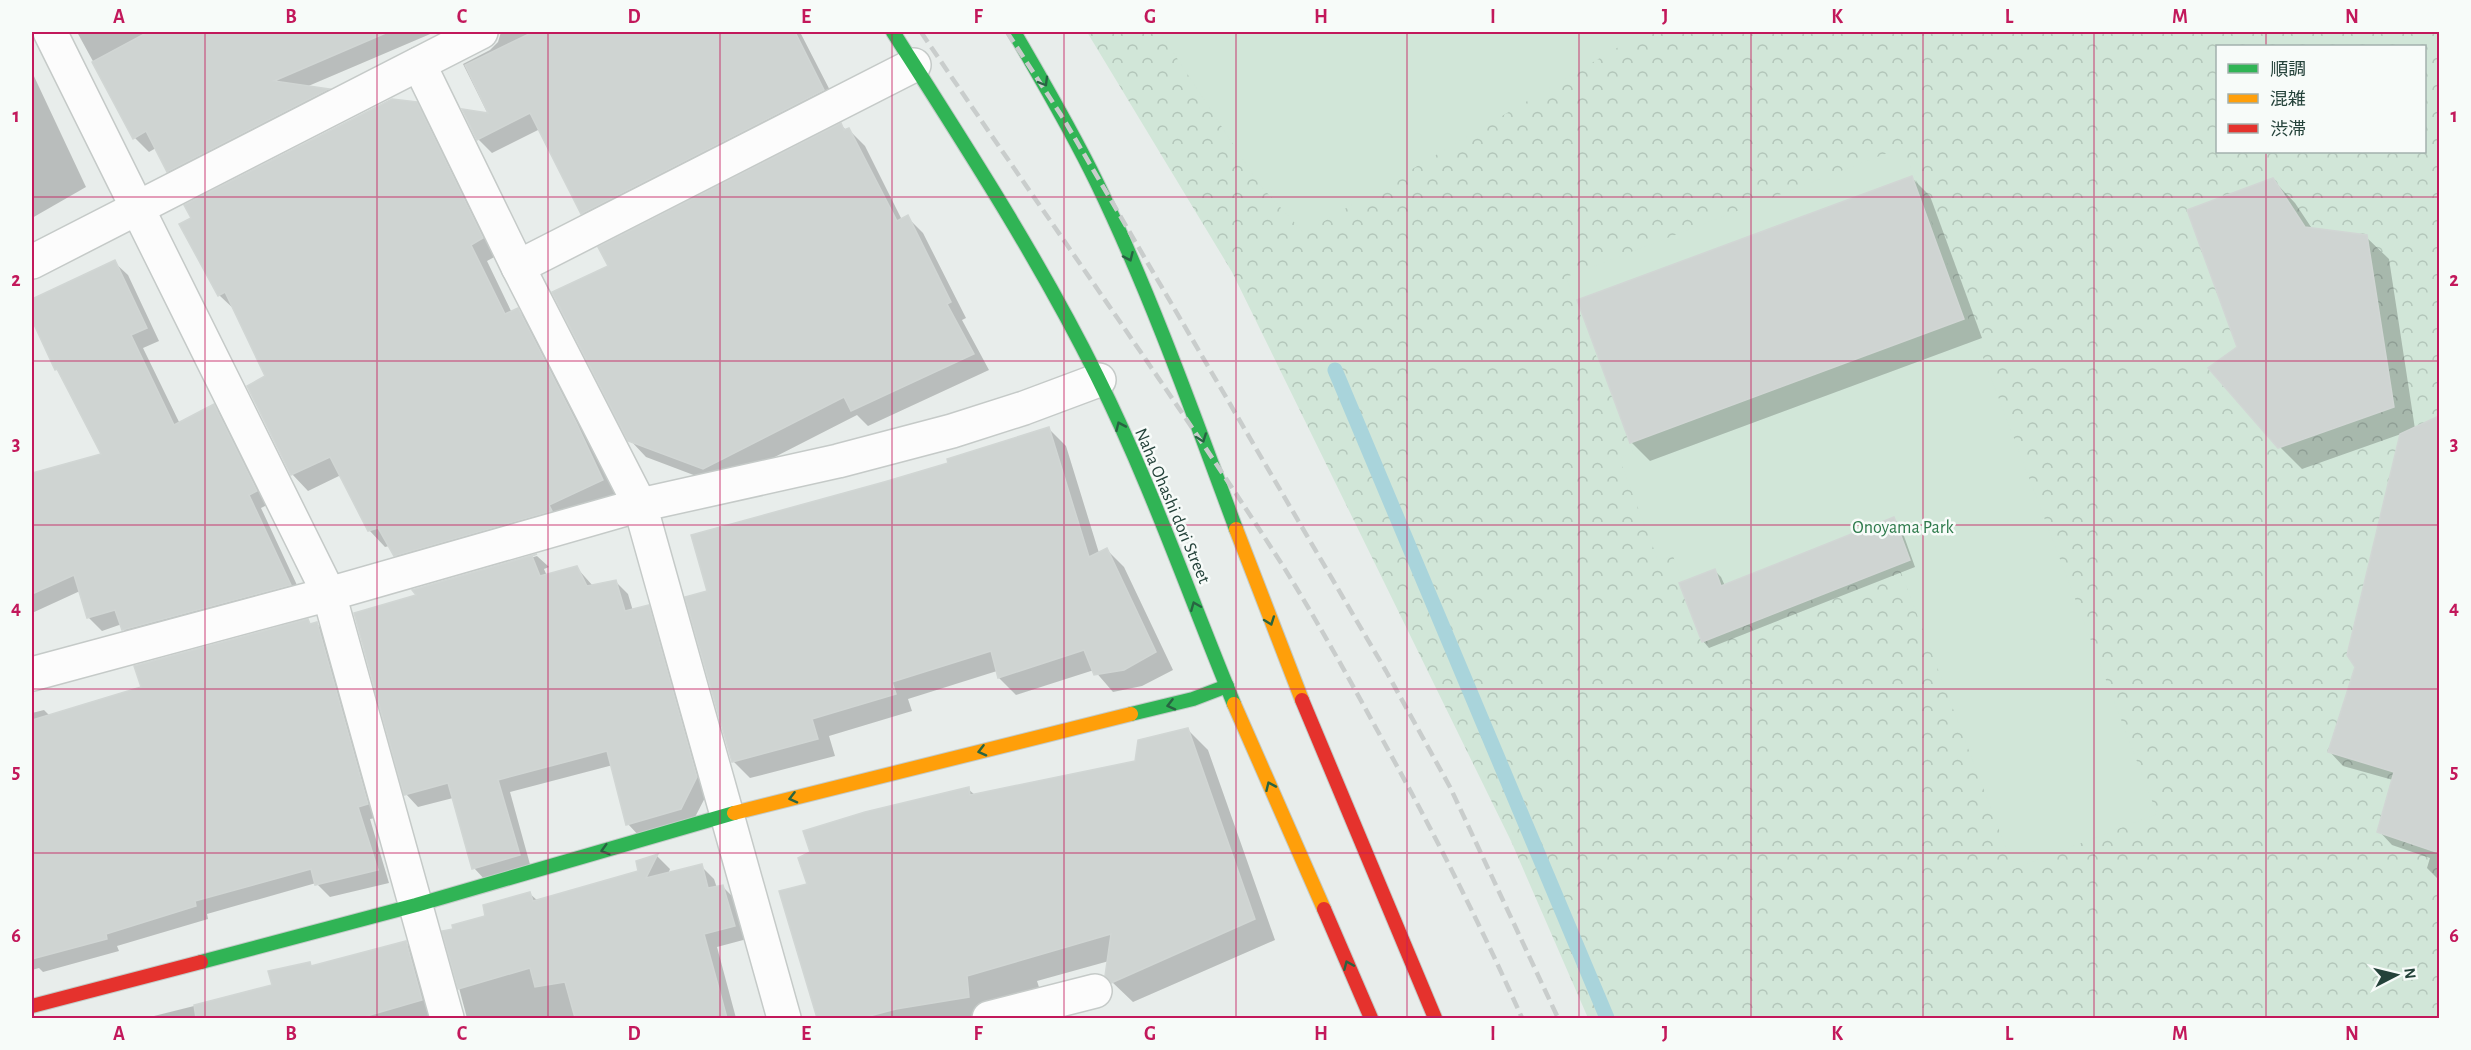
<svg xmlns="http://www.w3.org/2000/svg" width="2471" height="1050" font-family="'Alegreya Sans','Noto Sans JP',sans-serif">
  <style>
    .forest { fill: url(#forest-crowns); fill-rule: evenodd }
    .garden { fill: #d1e6d8 }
    .shadow { fill: #0003 }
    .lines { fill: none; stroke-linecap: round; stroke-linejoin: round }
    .stream { stroke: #a9d4db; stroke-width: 15 }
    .building { fill: #cfd4d2; stroke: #d1d6d4; stroke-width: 1.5 }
    .street-casing { stroke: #c5cac8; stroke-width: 36 }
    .fast-casing { stroke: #c3cbc8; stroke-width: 16 }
    .slow-casing { stroke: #c3cbc8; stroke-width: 16 }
    .jam-casing { stroke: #c3cbc8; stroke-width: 16 }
    .street { stroke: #fcfcfc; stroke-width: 33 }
    .fast { stroke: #30b455; stroke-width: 14 }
    .slow { stroke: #ff9f0a; stroke-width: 14 }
    .jam { stroke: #e5322d; stroke-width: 14 }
    .rail { stroke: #c9cdcc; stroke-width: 4.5; stroke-dasharray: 12 6; stroke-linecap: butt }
    .oneway { stroke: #286442 }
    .grid { fill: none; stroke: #c2185b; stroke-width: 1.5; stroke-opacity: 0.55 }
    .labels { text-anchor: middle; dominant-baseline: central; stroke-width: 5; stroke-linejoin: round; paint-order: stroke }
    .street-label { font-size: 18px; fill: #24423a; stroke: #f7fbf9 }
    .park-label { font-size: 18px; fill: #2d7a4b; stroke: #f7fbf9 }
    .neatline { fill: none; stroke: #c2185b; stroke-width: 2 }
    .grid-label { font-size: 20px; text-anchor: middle; font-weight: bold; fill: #c2185b }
  </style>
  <defs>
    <pattern id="forest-crowns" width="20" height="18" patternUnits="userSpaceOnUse" patternTransform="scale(1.5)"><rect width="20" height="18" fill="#d1e6d8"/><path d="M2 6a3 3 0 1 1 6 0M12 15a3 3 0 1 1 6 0" fill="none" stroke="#b3c6ba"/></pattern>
  </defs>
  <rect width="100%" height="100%" fill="#e8edeb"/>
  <path class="forest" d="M 1087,32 L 2439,32 L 2439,1018 L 1588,1018 L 1511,841 L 1232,272 ZM 2218,46 L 2424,46 L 2424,152 L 2218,152 Z"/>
  <g class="garden">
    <polygon points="1160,32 1644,32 1304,233 1259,184"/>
    <polygon points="1903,147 2157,814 2014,869 1899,567 1702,642 1679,583 1683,581 1673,556 1658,560 1619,458 1633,452 1566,277"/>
  </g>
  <g class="shadow">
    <polygon points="32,32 47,32 32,40"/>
    <polygon points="77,32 435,32 306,87 328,90 341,104 183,185 168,171 156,148 149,152 135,138"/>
    <polygon points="501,32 800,32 837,104 597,227 583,213 540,129 492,153 478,139 488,114 463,64 490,50 498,42"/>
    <polygon points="32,72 86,187 32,218"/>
    <polygon points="416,104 433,120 498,255 487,261 512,313 518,310 534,326 618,496 411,572 395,555 389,546 385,547 369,530 341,475 308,491 292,474 267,377 236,311 219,295"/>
    <polygon points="841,125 847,131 849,130 865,146 902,220 907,217 923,233 966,318 962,320 989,370 868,426 857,415 720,485 646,457 630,440 610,267"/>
    <polygon points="1911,177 1930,196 1982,338 1650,461 1631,442"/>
    <polygon points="2273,180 2295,203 2313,230 2366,237 2389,259 2415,429 2440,417 2440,881 2427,868 2430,858 2392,845 2379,831 2393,780 2343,766 2330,752 2357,666 2401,434 2302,469 2279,446 2238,348"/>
    <polygon points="114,262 128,275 159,341 143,348 180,424 213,406 227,419 269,504 261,508 303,598 137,643 123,629 122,624 102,631 88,617 80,591 32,613 32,475 103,455 61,374 56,369 32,317 32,301"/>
    <polygon points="1049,429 1066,446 1099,553 1107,550 1124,567 1173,670 1142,686 1113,692 1094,670 1016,695 999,678 997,671 908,699 912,711 829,736 835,756 750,778 733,761 709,592 950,464"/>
    <polygon points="1893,518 1900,525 1915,567 1709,648 1703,641 1715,571 1721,577 1725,586"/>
    <polygon points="537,556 549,567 544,569 547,576 577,568 593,586 615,581 628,594 633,611 648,607 661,620 709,790 693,821 640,837 628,824 613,765 510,792 531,868 486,881 474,868 453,798 418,807 406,794 418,596 415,591"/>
    <polygon points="307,621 312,626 317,624 330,637 380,817 370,819 389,883 330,897 316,883 207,914 208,919 117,946 119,951 43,972 39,968 32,970 32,713 44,710 50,716 143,688"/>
    <polygon points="1187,729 1208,750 1275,940 1133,1002 1112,982 1109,961 1037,981 1046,1009 1010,1018 818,1018 781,892 809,885 968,789 975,795 1136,762"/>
    <polygon points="657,856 670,869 668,874 701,866 714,879 717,888 723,887 736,900 747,939 717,947 736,1018 467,1018 444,932 487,917 529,893 538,901 640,872 638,862"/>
    <polygon points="406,943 419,956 436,1018 146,1018 274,986 309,963 313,967"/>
  </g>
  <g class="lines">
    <polyline class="stream" points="1335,370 1607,1018"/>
  </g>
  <g class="building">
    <polygon points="148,32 388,32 274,81 329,89 167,172 146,131 133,139 92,62"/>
    <polygon points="533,32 795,32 824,90 581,214 530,113 477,140 462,109 488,113 465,65"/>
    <polygon points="392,99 417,102 483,238 471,245 505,314 518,308 576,422 603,480 549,505 552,511 394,556 378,528 368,531 330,457 291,475 247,386 265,376 225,292 218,296 179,224 191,218 184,205"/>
    <polygon points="841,123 844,130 849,128 897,221 908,215 951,302 947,304 974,354 851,411 844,397 703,469 628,441 552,292 608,266 598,247"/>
    <polygon points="1912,176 1964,319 1630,443 1577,300"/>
    <polygon points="2273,178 2305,227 2367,235 2394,407 2278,448 2208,368 2237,347 2187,210"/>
    <polygon points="115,260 147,328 131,335 174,425 214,404 257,491 249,495 291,585 122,630 115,610 87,618 74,575 32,594 32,473 101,454 57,369 55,370 32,320 32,299"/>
    <polygon points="2439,416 2439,853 2377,832 2394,772 2328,752 2355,667 2347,655 2400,434"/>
    <polygon points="1049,427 1089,557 1107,548 1156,652 1124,670 1094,675 1084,650 998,678 991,651 892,682 896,694 812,719 818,739 732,762 685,597 707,591 691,535 884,482 948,463 947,459"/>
    <polygon points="1894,517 1910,560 1702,642 1679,583 1715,569 1721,586"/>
    <polygon points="537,554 532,556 540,576 577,566 587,586 616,580 625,611 649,605 697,777 681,809 626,825 607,751 498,780 520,855 472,869 448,783 404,795 354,613 416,595 412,590"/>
    <polygon points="308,619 310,624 317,622 368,804 358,807 378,870 315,885 311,869 195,901 196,906 106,934 107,939 32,959 32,720 141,687 134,666"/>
    <polygon points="1188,728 1255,919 1111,983 1105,976 1111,934 967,976 969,997 896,1009 862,1018 817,1018 779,891 807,884 798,858 810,852 803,831 865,812 969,787 970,795 1135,761 1138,740"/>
    <polygon points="658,854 646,878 702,864 708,888 723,885 735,926 704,934 727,1018 575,1018 565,982 535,987 530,968 458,989 442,931 453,929 452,925 485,916 483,905 530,892 533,901 638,871 636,861"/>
    <polygon points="406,941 422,1000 360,1018 196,1018 194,1005 272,985 268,971 310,962 311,966"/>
  </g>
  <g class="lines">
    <g class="street-casing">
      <g id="street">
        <polyline points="50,32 329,594 447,1018"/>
        <polyline points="419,64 518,267 640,505 784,1018"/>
        <polyline points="32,262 481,32"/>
        <polyline points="518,267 914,65"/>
        <polyline points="32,674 329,594 640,505 838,461 952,431 1024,408 1099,380"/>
        <polyline points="989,1018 1095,991"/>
      </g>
    </g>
    <g class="fast-casing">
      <g id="fast">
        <path d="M 893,32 C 965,145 1038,257 1097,376 C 1150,482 1189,595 1234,704"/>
        <path d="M 1014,32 C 1043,82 1072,131 1097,183 C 1151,295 1193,413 1236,529"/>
        <polyline points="1131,714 1193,699 1227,686"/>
        <polyline points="201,962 416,905 734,813"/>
      </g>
    </g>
    <g class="slow-casing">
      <g id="slow">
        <polyline points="1236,529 1302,700"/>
        <polyline points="1234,704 1324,909"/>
        <polyline points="734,813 1131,714"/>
      </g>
    </g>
    <g class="jam-casing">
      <g id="jam">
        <polyline points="1302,700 1435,1018"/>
        <polyline points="1324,909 1371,1018"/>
        <polyline points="32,1006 201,962"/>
      </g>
    </g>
    <use href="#street" class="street"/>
    <use href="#fast" class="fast"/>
    <use href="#slow" class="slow"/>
    <use href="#jam" class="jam"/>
    <g class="rail">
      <path d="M 921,32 C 1041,210 1167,385 1283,566 C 1316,619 1346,673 1376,728 C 1429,823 1478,919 1522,1018"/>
      <polyline points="1007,32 1063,118 1386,671 1450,787 1558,1018"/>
    </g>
  </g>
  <defs><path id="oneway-chevron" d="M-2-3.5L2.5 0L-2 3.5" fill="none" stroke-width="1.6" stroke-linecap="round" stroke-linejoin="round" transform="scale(1.5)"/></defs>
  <g class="oneway">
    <use href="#oneway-chevron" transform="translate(1044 82) rotate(60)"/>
    <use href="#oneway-chevron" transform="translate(1129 257) rotate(66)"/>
    <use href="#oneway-chevron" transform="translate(1120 426) rotate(-114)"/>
    <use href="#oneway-chevron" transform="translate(1202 438) rotate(70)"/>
    <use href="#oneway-chevron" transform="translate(1195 606) rotate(-112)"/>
    <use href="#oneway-chevron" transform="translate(1270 621) rotate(70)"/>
    <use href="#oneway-chevron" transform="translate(1171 705) rotate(166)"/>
    <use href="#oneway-chevron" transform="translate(982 751) rotate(166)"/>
    <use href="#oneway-chevron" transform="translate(1270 786) rotate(-114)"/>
    <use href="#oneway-chevron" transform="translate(793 798) rotate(166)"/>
    <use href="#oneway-chevron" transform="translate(605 850) rotate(164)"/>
    <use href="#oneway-chevron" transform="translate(1348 965) rotate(-113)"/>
  </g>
  <path class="grid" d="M 205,32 L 205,1018M 377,32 L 377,1018M 548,32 L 548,1018M 720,32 L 720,1018M 892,32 L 892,1018M 1064,32 L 1064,1018M 1236,32 L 1236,1018M 1407,32 L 1407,1018M 1579,32 L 1579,1018M 1751,32 L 1751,1018M 1923,32 L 1923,1018M 2094,32 L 2094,1018M 2266,32 L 2266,46M 2266,152 L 2266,1018M 32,197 L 2440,197M 32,361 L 2440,361M 32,525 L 2440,525M 32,689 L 2440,689M 32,853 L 2440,853"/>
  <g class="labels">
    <g class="street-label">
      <text transform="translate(1172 506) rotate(67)">Naha Ohashi dori Street</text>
    </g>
    <g class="park-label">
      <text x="1903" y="528">Onoyama Park</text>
    </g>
  </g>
  <rect width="2471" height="1050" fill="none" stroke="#f7fbf9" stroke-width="66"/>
  <rect x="2216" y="45" width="210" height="108" fill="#f7fbf9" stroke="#a3b1ad" stroke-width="1.5"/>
  <rect x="2228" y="64" width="30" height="9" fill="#30b455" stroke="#a3b1ad" stroke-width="1.5"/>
  <text x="2270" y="75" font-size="18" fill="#24423a">順調</text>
  <rect x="2228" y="94" width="30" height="9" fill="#ff9f0a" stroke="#a3b1ad" stroke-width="1.5"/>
  <text x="2270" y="105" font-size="18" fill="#24423a">混雑</text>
  <rect x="2228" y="124" width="30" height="9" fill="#e5322d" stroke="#a3b1ad" stroke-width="1.5"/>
  <text x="2270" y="135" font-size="18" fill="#24423a">渋滞</text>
  <g transform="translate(2396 975) rotate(83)" stroke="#f7fbf9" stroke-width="4.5" paint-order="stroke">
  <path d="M0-4.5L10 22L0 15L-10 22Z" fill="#24423a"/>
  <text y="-9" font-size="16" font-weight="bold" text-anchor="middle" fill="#24423a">N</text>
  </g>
  <rect x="33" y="33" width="2405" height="984" class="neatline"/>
  <g class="grid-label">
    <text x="119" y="23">A</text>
    <text x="291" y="23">B</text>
    <text x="462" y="23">C</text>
    <text x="634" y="23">D</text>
    <text x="806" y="23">E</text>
    <text x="978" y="23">F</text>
    <text x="1150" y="23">G</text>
    <text x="1321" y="23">H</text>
    <text x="1493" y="23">I</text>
    <text x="1665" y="23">J</text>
    <text x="1837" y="23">K</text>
    <text x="2009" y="23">L</text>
    <text x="2180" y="23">M</text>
    <text x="2352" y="23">N</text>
    <text x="16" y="122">1</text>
    <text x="2454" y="122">1</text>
    <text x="16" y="286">2</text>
    <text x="2454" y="286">2</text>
    <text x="16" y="450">3</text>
    <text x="2454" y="450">3</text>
    <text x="16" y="614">4</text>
    <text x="2454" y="614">4</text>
    <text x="16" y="778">5</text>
    <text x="2454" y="778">5</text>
    <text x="16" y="942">6</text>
    <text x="2454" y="942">6</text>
    <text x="119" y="1040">A</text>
    <text x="291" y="1040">B</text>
    <text x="462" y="1040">C</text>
    <text x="634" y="1040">D</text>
    <text x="806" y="1040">E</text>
    <text x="978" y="1040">F</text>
    <text x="1150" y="1040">G</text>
    <text x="1321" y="1040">H</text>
    <text x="1493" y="1040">I</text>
    <text x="1665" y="1040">J</text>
    <text x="1837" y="1040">K</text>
    <text x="2009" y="1040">L</text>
    <text x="2180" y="1040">M</text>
    <text x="2352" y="1040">N</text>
  </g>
</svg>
